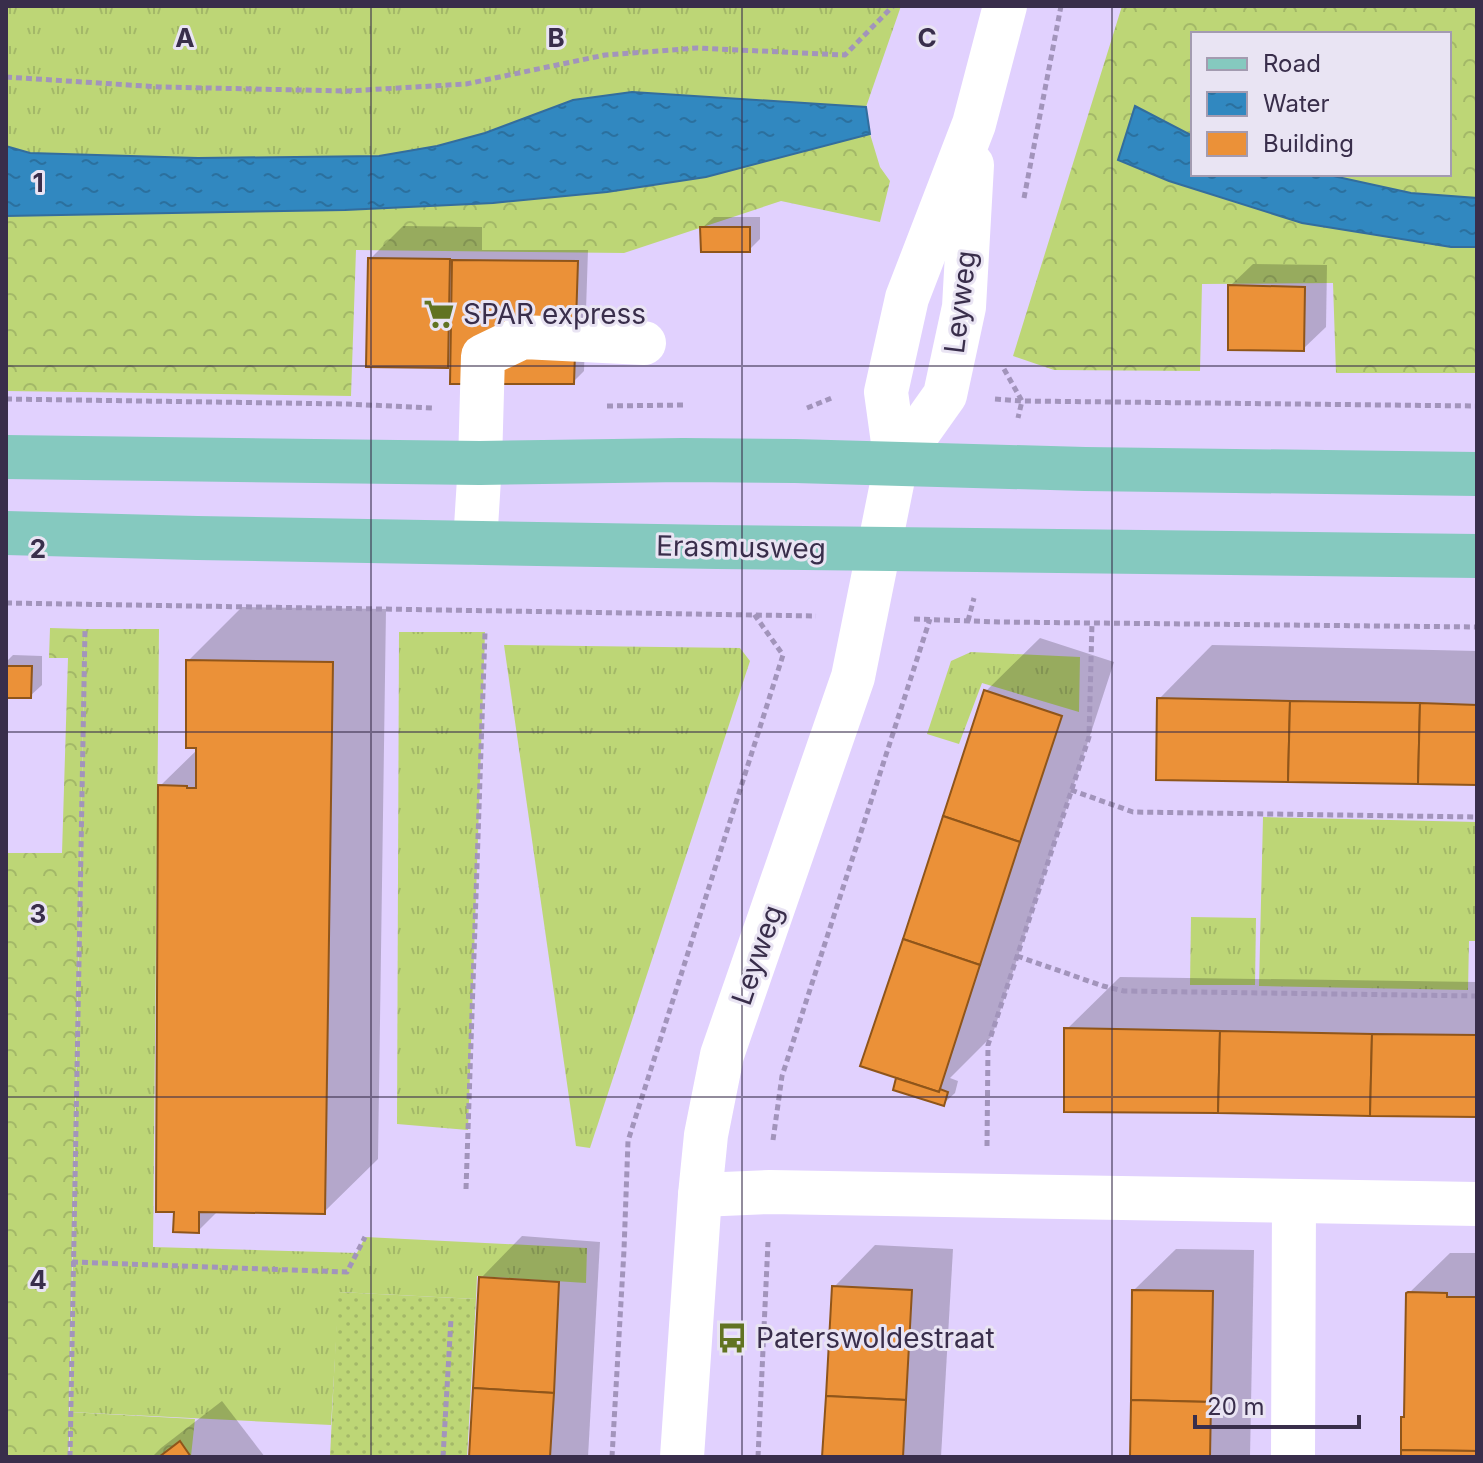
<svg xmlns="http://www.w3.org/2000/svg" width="1483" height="1463" font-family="Inter,sans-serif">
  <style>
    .grass { fill: url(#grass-tufts) }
    .forest { fill: url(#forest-crowns) }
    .garden { fill: url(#garden-dots) }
    .water { fill: url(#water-ripples); stroke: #336d9d; stroke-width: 2 }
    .shadow { fill: #0003 }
    .building { fill: #eb9138; stroke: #8f551a; stroke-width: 2 }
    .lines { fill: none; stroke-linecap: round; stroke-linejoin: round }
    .path { stroke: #a294bb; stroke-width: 5; stroke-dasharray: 6 4; stroke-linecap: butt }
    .minor { stroke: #fff; stroke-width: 44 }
    .major { stroke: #85c9bf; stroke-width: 44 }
    .grid { fill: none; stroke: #392e4b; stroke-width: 2; stroke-opacity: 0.55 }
    .labels { text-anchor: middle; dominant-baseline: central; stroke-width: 6; stroke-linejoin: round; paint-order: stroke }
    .street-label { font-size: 28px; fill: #392e4b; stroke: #e9e4f3 }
    .poi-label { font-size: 28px; fill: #392e4b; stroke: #e9e4f3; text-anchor: start }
    .grid-label { font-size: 26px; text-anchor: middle; font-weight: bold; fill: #392e4b; stroke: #e9e4f3; stroke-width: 6; stroke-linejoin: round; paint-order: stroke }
  </style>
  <defs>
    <pattern id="grass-tufts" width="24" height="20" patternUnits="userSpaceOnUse" patternTransform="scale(2)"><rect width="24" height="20" fill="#bdd676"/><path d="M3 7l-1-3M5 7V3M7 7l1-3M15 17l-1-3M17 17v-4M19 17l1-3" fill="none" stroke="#a3b868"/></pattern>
    <pattern id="forest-crowns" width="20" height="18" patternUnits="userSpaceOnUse" patternTransform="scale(2)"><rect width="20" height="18" fill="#bdd676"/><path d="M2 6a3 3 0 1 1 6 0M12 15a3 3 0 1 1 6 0" fill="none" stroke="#a3b868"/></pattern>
    <pattern id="garden-dots" width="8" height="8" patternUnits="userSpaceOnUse" patternTransform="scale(2)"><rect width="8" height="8" fill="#bdd676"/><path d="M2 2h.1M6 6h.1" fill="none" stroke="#a3b868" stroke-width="1.8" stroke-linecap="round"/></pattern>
    <pattern id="water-ripples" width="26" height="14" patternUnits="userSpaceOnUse" patternTransform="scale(2)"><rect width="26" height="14" fill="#3188c0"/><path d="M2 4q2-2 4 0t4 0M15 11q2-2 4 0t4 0" fill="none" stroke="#2b709e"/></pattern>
  </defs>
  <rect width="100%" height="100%" fill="#e1d1fe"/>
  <g class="grass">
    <polygon points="6,6 901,6 866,107 632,92 573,100 485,133 437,146 379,156 198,158 30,153 6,146"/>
    <polygon points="85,629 159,629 153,1247 357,1253 365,1237 587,1248 586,1283 477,1276 476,1299 339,1292 331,1425 70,1412"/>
    <polygon points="399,632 485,632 468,1130 397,1124"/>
    <polygon points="504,645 740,648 750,661 590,1148 576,1146"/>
    <polygon points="971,652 1080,657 1079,712 982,683 959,744 927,734 951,661"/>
    <polygon points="1263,817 1477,822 1477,941 1469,941 1468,990 1259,986"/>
    <polygon points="1191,917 1256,918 1255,985 1190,985"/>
  </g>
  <g class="forest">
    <polygon points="1122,6 1477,6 1477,198 1411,193 1324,174 1449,174 1449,34 1193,34 1193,136 1135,106 1118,160 1302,223 1451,247 1477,247 1477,373 1336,373 1333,283 1202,284 1200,371 1054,370 1013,356"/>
    <polygon points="870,134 880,167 890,181 880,222 781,201 624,253 356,250 351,396 6,391 6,216 345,210 493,203 706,177"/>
    <polygon points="50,628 85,629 69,1412 195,1419 191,1456 180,1441 159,1457 70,1457 70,1420 68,1457 6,1457 6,853 62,853 68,658 49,658"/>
  </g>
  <polygon class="garden" points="338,1292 476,1299 467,1457 330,1457"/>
  <g class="water">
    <polygon points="632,92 866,107 870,134 706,177 607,192 493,203 345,210 6,216 6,146 30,153 198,158 379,156 437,146 485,133 573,100"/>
    <polygon points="1135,106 1193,136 1193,174 1324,174 1411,193 1477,198 1477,247 1451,247 1302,223 1169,181 1118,160"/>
  </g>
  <g class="shadow">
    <polygon points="714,217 760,217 760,239 749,250 702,228"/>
    <polygon points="403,226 482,227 482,250 588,250 584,371 573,382 452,361 447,366 370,259"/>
    <polygon points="1253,264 1327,265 1326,327 1303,349 1230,286"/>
    <polygon points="242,607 386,609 378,1159 324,1212 218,1211 198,1231 160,786 201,746 188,661"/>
    <polygon points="1040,638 1114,662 992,1036 950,1078 958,1081 955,1093 943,1104 898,1079 900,1077 986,691"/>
    <polygon points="1212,645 1477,651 1477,783 1159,699"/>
    <polygon points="13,655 42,656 42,685 30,696 6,696 6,662"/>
    <polygon points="1120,977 1477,982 1477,1115 1066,1030"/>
    <polygon points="522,1236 600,1242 588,1457 471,1457 481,1278"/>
    <polygon points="875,1245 953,1249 941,1457 824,1457 834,1287"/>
    <polygon points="1176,1249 1254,1250 1250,1457 1132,1457 1134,1290"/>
    <polygon points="1450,1253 1477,1253 1477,1457 1402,1457 1406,1416 1408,1294"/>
    <polygon points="222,1401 265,1457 152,1457 161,1448"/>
  </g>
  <g class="building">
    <polygon points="700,227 750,227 750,252 701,252"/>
    <polygon points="368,258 450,259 448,368 366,367"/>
    <polygon points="452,260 578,261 574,384 450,384"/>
    <polygon points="1228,285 1305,287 1304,351 1228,350"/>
    <polygon points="186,660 333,662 325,1214 199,1212 199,1233 173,1232 174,1212 156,1212 158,785 187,786 187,788 196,788 196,748 186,748"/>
    <polygon points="6,666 32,666 31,698 6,698"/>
    <polygon points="984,690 1062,716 1020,842 943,816"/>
    <polygon points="1157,698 1290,701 1288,782 1156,780"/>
    <polygon points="1290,701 1420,703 1418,784 1288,782"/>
    <polygon points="1420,703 1477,705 1477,785 1418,784"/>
    <polygon points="943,816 1020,842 980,965 903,939"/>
    <polygon points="903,939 980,965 939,1092 860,1066"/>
    <polygon points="1064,1028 1220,1031 1218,1113 1064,1112"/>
    <polygon points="1220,1031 1372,1034 1370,1116 1218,1113"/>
    <polygon points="1372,1034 1477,1035 1477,1117 1370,1116"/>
    <polygon points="896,1078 939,1092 940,1089 948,1092 944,1106 893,1090"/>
    <polygon points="479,1277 559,1282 554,1393 473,1388"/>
    <polygon points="832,1286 912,1290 906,1400 826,1396"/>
    <polygon points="1132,1290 1213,1291 1211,1402 1131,1400"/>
    <polygon points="1408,1292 1447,1293 1447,1297 1477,1297 1477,1451 1401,1450 1401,1417 1404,1417 1406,1293"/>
    <polygon points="473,1388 554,1393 550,1457 469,1457"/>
    <polygon points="826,1396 906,1400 903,1457 822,1457"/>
    <polygon points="1131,1400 1211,1402 1210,1457 1130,1457"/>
    <polygon points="180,1441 191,1457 159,1457"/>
    <polygon points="1401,1450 1477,1451 1477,1457 1401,1457"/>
  </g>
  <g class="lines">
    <g class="path">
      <polyline points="6,77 160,87 347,91 466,84 605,55 697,48 845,55 893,6"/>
      <polyline points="1024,198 1061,6"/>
      <polyline points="1004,369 1022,401 1018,418"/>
      <polyline points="6,399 347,404 433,408"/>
      <polyline points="995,399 1022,401 1477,406"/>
      <polyline points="607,406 685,405"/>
      <polyline points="807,408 834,397"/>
      <polyline points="6,603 816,616"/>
      <polyline points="914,619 999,622 1477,627"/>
      <polyline points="968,621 974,598"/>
      <polyline points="1071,790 1133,812 1477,817"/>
      <polyline points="1017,956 1103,986 1124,991 1477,996"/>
      <polyline points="773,1140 782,1076 930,619"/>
      <polyline points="987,1146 988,1045 1089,737 1092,623"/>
      <polyline points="466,1189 485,632"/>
      <polyline points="72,1262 347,1272 365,1237"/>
      <polyline points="70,1457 85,629"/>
      <polyline points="443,1457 451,1319"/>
      <polyline points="612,1457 624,1250 628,1141 783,655 754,614"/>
      <polyline points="758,1457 768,1242"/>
    </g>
    <g class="minor">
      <polyline points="896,464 945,395 964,307 972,165"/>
      <polyline points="475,543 480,463 483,356 523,337 644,343"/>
      <polyline points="700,1195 770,1192 1477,1204"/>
      <polyline points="682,1457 700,1195 706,1135 722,1055 853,677 896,464 886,392 907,298 974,124 1005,6"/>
      <polyline points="1293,1457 1294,1201"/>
    </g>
    <g class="major">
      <polyline points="6,457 480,463 683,460 795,461 1085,469 1477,474"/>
      <polyline points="6,533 197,538 717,547 1477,556"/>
    </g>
  </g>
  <path class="grid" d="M 371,6 L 371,1457M 742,6 L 742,1457M 1112,6 L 1112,1457M 6,366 L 1477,366M 6,732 L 1477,732M 6,1097 L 1477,1097"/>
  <defs>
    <g id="supermarket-bare" transform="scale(2.4)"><path d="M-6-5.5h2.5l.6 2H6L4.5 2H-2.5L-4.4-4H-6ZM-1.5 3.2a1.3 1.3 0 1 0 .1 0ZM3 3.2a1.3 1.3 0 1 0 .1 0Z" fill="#617321" stroke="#e9e4f3" stroke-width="2.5" paint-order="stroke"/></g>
    <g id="bus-bare" transform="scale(2.4)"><path d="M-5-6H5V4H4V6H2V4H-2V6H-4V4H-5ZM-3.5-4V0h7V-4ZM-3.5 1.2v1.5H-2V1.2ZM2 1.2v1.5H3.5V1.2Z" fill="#617321" stroke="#e9e4f3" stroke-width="2.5" paint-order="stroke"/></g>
  </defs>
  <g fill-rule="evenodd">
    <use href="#supermarket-bare" x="439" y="314"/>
    <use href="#bus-bare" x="732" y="1338"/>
  </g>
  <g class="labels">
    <g class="street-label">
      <text transform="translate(960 302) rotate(-83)">Leyweg</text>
      <text transform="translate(741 547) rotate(1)">Erasmusweg</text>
      <text transform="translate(757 955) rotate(-71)">Leyweg</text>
    </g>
    <g class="poi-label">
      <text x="463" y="314">SPAR express</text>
      <text x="756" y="1338">Paterswoldestraat</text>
    </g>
  </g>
  <g class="grid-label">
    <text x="185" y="47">A</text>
    <text x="556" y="47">B</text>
    <text x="927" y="47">C</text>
    <text x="38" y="192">1</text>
    <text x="38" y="558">2</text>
    <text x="38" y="923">3</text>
    <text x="38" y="1289">4</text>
  </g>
  <rect width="1483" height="1463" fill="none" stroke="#392e4b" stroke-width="16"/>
  <rect x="1191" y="32" width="260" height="144" fill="#e9e4f3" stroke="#a39bb0" stroke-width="2"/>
  <rect x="1207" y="58" width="40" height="12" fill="#85c9bf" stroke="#a39bb0" stroke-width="2"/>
  <text x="1263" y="72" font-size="24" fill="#392e4b">Road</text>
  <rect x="1207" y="92" width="40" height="24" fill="url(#water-ripples)" stroke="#a39bb0" stroke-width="2"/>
  <text x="1263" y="112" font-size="24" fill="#392e4b">Water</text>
  <rect x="1207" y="132" width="40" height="24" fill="#eb9138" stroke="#a39bb0" stroke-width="2"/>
  <text x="1263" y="152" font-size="24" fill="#392e4b">Building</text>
  <path d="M1195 1415v12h164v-12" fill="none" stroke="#392e4b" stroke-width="4"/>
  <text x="1207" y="1415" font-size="24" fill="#392e4b" stroke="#e9e4f3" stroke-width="6" paint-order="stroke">20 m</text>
</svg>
